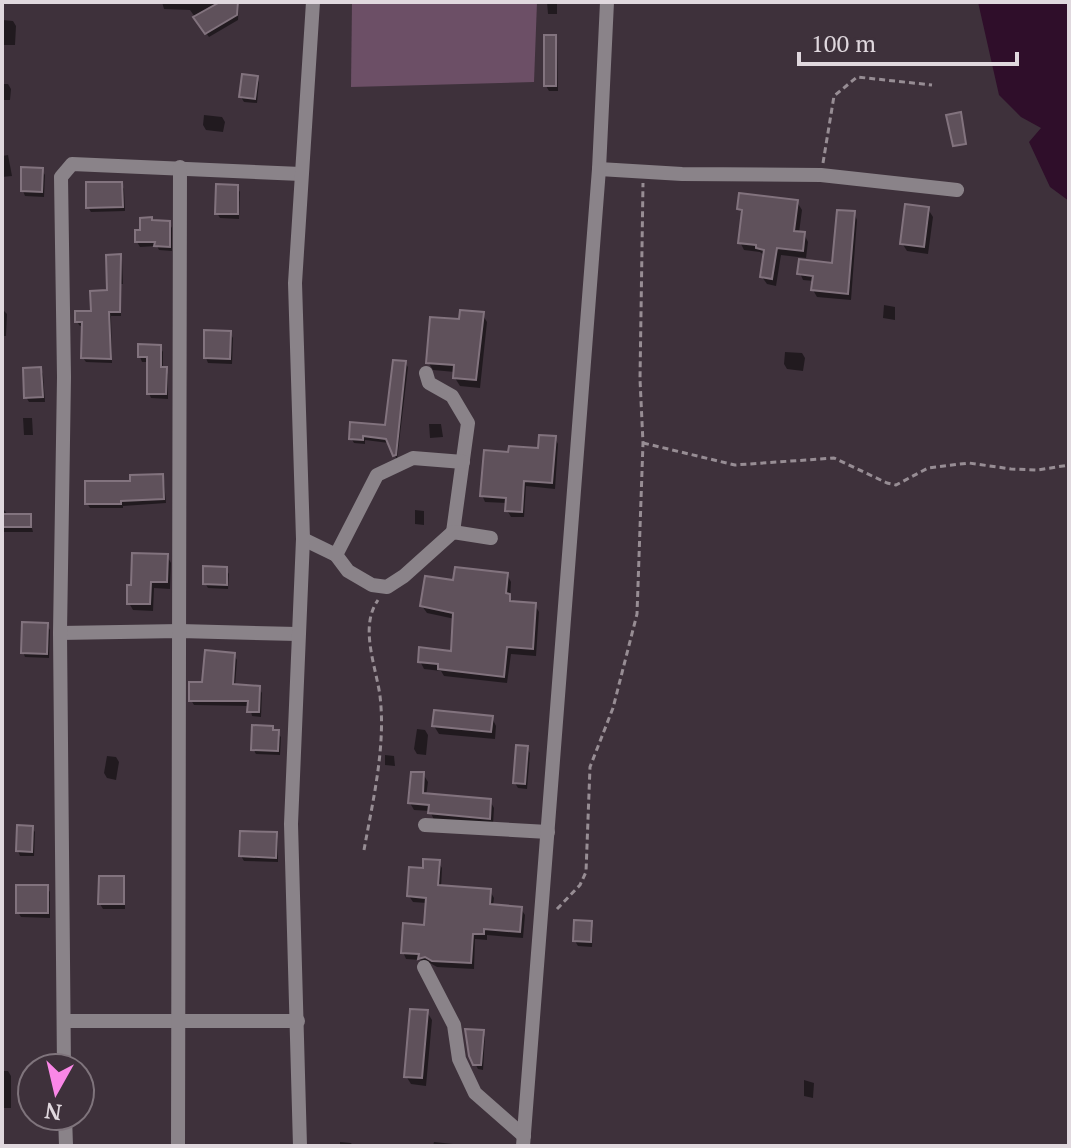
<svg xmlns="http://www.w3.org/2000/svg" width="1071" height="1148" font-family="'PT Serif',serif">
  <style>
    .green { fill: #6c4f66 }
    .water { fill: #2f0e2a }
    .shadow { fill: #0007 }
    .building { fill: #5f515b; stroke: #82737e; stroke-width: 2 }
    .lines { fill: none; stroke-linecap: round; stroke-linejoin: round }
    .path { stroke: #978d94; stroke-width: 3; stroke-dasharray: 6 4; stroke-linecap: butt }
    .minor { stroke: #8a8389; stroke-width: 14 }
  </style>
  <rect width="100%" height="100%" fill="#3e313b"/>
  <polygon class="green" points="352,2 537,2 534,82 351,87"/>
  <polygon class="water" points="978,2 1069,2 1069,201 1050,187 1029,142 1041,128 1021,117 999,95"/>
  <g class="shadow">
    <polygon points="162,2 239,2 238,20 209,37 190,10 164,9"/>
    <polygon points="547,2 557,2 557,14 548,14"/>
    <polygon points="2,20 13,21 16,26 15,45 2,45 2,48"/>
    <polygon points="555,37 557,42 558,91 549,91 546,86"/>
    <polygon points="256,77 259,82 257,103 244,102 241,97"/>
    <polygon points="2,84 8,84 11,89 10,100 2,100"/>
    <polygon points="204,115 222,117 225,122 223,132 206,130 203,125"/>
    <polygon points="8,155 12,176 2,177 2,156"/>
    <polygon points="42,170 45,175 44,197 25,196 23,191"/>
    <polygon points="121,184 124,189 125,211 91,212 88,207"/>
    <polygon points="237,187 240,192 239,219 220,218 217,213"/>
    <polygon points="797,202 802,210 799,233 804,234 808,242 806,258 781,255 776,286 767,284 762,277 765,256 760,252 744,250 740,242 743,217 739,208"/>
    <polygon points="928,209 933,217 928,254 907,251 902,243"/>
    <polygon points="854,213 857,220 851,300 817,297 813,290 814,281 803,280 800,273 834,265"/>
    <polygon points="169,223 172,228 172,251 159,250 157,246 140,247 137,242 142,232"/>
    <polygon points="120,256 122,261 123,284 121,284 121,316 111,316 112,363 86,362 83,358 84,326 80,326 77,322 93,313 109,292"/>
    <polygon points="884,305 895,307 895,320 883,318"/>
    <polygon points="2,309 7,314 6,336 2,336"/>
    <polygon points="482,314 487,322 480,388 460,386 455,378 455,372 433,370 428,362 461,321"/>
    <polygon points="230,333 233,338 232,364 208,363 206,358"/>
    <polygon points="160,347 163,352 163,369 168,374 168,399 151,398 149,393 149,362 142,362 140,357"/>
    <polygon points="785,352 802,353 805,358 803,371 787,369 784,364"/>
    <polygon points="405,363 408,367 397,460 389,443 365,440 365,444 354,443 351,438 387,427"/>
    <polygon points="40,369 43,374 45,402 29,402 26,397"/>
    <polygon points="23,418 32,418 33,435 24,435"/>
    <polygon points="429,424 441,424 443,437 430,438"/>
    <polygon points="555,438 558,444 555,489 526,486 524,517 511,517 507,510 507,503 485,502 482,495 510,454 540,451"/>
    <polygon points="162,476 164,481 166,503 123,506 123,508 90,508 87,503 132,483"/>
    <polygon points="2,482 4,510 9,516 29,516 33,532 2,532"/>
    <polygon points="415,510 424,511 424,525 415,524"/>
    <polygon points="167,556 171,563 170,589 154,588 153,611 133,610 129,603"/>
    <polygon points="226,569 229,574 228,589 208,588 205,583"/>
    <polygon points="507,574 511,582 510,597 513,603 535,605 539,612 536,656 511,654 507,683 444,676 441,671 424,669 420,661 453,653 455,619 427,613 422,606 455,583"/>
    <polygon points="47,625 50,630 49,658 25,657 23,652"/>
    <polygon points="234,655 237,660 235,686 259,688 262,693 261,717 252,716 250,706 194,705 191,700"/>
    <polygon points="492,718 496,726 495,739 439,734 434,726"/>
    <polygon points="272,728 281,737 280,755 256,754 253,749"/>
    <polygon points="417,729 425,730 428,735 426,755 417,754 414,749"/>
    <polygon points="527,748 530,753 527,789 518,788 515,783"/>
    <polygon points="385,755 394,756 395,766 385,765"/>
    <polygon points="107,756 116,757 119,762 116,780 107,778 104,773"/>
    <polygon points="423,774 428,782 426,796 490,801 494,808 493,825 434,820 430,811 414,810 410,803"/>
    <polygon points="32,828 35,832 34,856 20,856 18,851"/>
    <polygon points="276,834 278,839 278,862 244,861 241,856"/>
    <polygon points="438,862 442,868 441,888 490,891 494,898 493,906 521,909 525,915 523,938 487,935 487,940 475,939 474,969 437,967 430,963 424,965 421,960 406,959 403,952 426,927 427,903 413,902 409,896 425,871"/>
    <polygon points="123,878 125,883 125,909 103,909 100,904"/>
    <polygon points="47,887 50,892 50,918 21,917 18,912"/>
    <polygon points="590,923 593,928 592,947 578,946 575,941"/>
    <polygon points="427,1012 432,1020 426,1086 411,1084 406,1076"/>
    <polygon points="482,1032 485,1037 483,1070 478,1069 471,1056"/>
    <polygon points="2,1071 8,1071 11,1076 11,1108 2,1108"/>
    <polygon points="804,1080 814,1083 813,1098 804,1096"/>
    <polygon points="340,1142 351,1143 353,1146 340,1146"/>
    <polygon points="434,1142 472,1146 433,1146"/>
  </g>
  <g class="building">
    <polygon points="220,2 238,2 237,15 205,34 193,17"/>
    <rect x="544" y="35" width="12" height="51"/>
    <polygon points="242,74 258,76 255,99 239,97"/>
    <polygon points="961,112 966,144 953,146 946,115"/>
    <polygon points="21,167 43,168 42,192 21,191"/>
    <polygon points="86,182 122,182 123,207 86,208"/>
    <polygon points="216,184 238,185 238,214 215,214"/>
    <polygon points="739,193 798,200 794,231 805,232 803,251 777,248 772,279 760,277 764,250 756,248 756,245 738,243 742,210 737,209"/>
    <polygon points="905,204 929,207 924,247 900,244"/>
    <polygon points="837,210 855,211 848,294 811,290 813,276 797,274 799,259 832,263"/>
    <polygon points="152,217 152,220 170,221 170,247 154,246 155,242 135,242 135,230 140,230 140,218"/>
    <polygon points="121,254 120,312 109,312 111,359 81,358 82,322 75,322 75,311 91,311 90,291 107,290 106,255"/>
    <polygon points="460,310 484,312 476,380 453,378 454,365 426,363 430,317 459,319"/>
    <polygon points="204,330 231,331 230,359 204,358"/>
    <polygon points="138,344 161,345 161,367 167,367 166,394 147,394 147,357 138,357"/>
    <polygon points="393,360 406,361 396,455 393,456 386,439 363,436 363,440 349,439 350,422 385,425"/>
    <polygon points="41,367 43,397 24,398 23,368"/>
    <polygon points="539,435 556,436 552,483 524,481 522,512 505,511 506,498 480,496 484,450 508,452 509,446 538,448"/>
    <polygon points="163,474 164,499 121,501 121,504 85,504 85,481 130,481 130,475"/>
    <rect x="2" y="514" width="29" height="13"/>
    <polygon points="132,553 168,554 167,582 151,582 150,604 127,604 127,585 131,585"/>
    <polygon points="203,566 227,567 227,585 203,584"/>
    <polygon points="455,567 508,573 506,593 510,594 510,601 536,603 533,649 507,647 504,677 438,669 438,664 418,662 419,647 451,651 453,613 420,606 425,576 453,580"/>
    <polygon points="22,622 48,623 47,654 21,653"/>
    <polygon points="205,650 235,653 233,684 260,686 259,712 247,712 248,701 189,701 189,682 202,682"/>
    <polygon points="434,710 493,716 491,732 432,726"/>
    <polygon points="252,725 273,726 273,730 279,730 278,751 251,750"/>
    <polygon points="516,745 528,746 525,784 513,783"/>
    <polygon points="411,772 424,772 423,793 491,799 490,819 428,813 429,805 408,803"/>
    <polygon points="17,825 33,826 32,852 16,851"/>
    <polygon points="240,831 277,832 276,858 239,856"/>
    <polygon points="423,859 440,860 438,885 491,889 490,904 522,907 520,932 484,929 484,934 473,934 471,963 432,961 425,957 418,959 419,954 401,953 403,923 424,925 426,898 407,896 409,867 423,868"/>
    <polygon points="99,876 124,876 124,904 98,904"/>
    <rect x="16" y="885" width="32" height="28"/>
    <polygon points="574,920 592,921 591,942 573,941"/>
    <polygon points="410,1009 428,1010 422,1078 404,1077"/>
    <polygon points="465,1029 484,1030 481,1065 473,1065 469,1056"/>
  </g>
  <g class="lines">
    <g class="path">
      <polyline points="823,163 834,96 857,77 932,85"/>
      <polyline points="643,443 735,465 834,458 887,483 896,485 928,468 969,463 1011,469 1038,470 1069,465"/>
      <path d="M 364,850 C 373,800 386,746 380,696 C 376,666 359,627 378,600"/>
      <polyline points="557,909 580,885 586,872 590,767 613,708 637,614 643,443 640,379 643,183"/>
    </g>
    <g class="minor">
      <polyline points="599,169 682,174 821,175 957,190"/>
      <polyline points="426,373 429,383 452,396 468,423 453,532"/>
      <polyline points="303,539 336,555 348,571 372,585 387,587 404,576 453,532 491,538"/>
      <polyline points="336,555 377,475 413,458 463,462"/>
      <polyline points="60,633 180,631 297,634"/>
      <polyline points="425,825 548,832"/>
      <polyline points="424,967 454,1025 459,1059 475,1093 524,1136"/>
      <polyline points="64,1021 298,1021"/>
      <polyline points="64,1068 60,633 64,377 61,177 72,164 301,174"/>
      <polyline points="65,1116 66,1146"/>
      <polyline points="178,1146 180,167"/>
      <polyline points="300,1146 291,824 303,539 295,283 313,2"/>
      <polyline points="523,1146 599,169 607,2"/>
    </g>
  </g>
  <rect width="1071" height="1148" fill="none" stroke="#e0d8de" stroke-width="8"/>
  <g transform="translate(56 1092) rotate(188)"><circle r="38" fill="#3e313b" stroke="#7f747c" stroke-width="2"/>
  <path d="M0-6L14 30L0 20L-14 30Z" fill="#fa87e7"/>
  <text y="-12" font-size="22" font-weight="bold" text-anchor="middle" fill="#e0d8de">N</text>
  </g>
  <path d="M799 52v12h218v-12" fill="none" stroke="#e0d8de" stroke-width="4"/>
  <text x="811" y="52" font-size="24" fill="#e0d8de" stroke="#3e313b" stroke-width="6" paint-order="stroke">100 m</text>
</svg>
